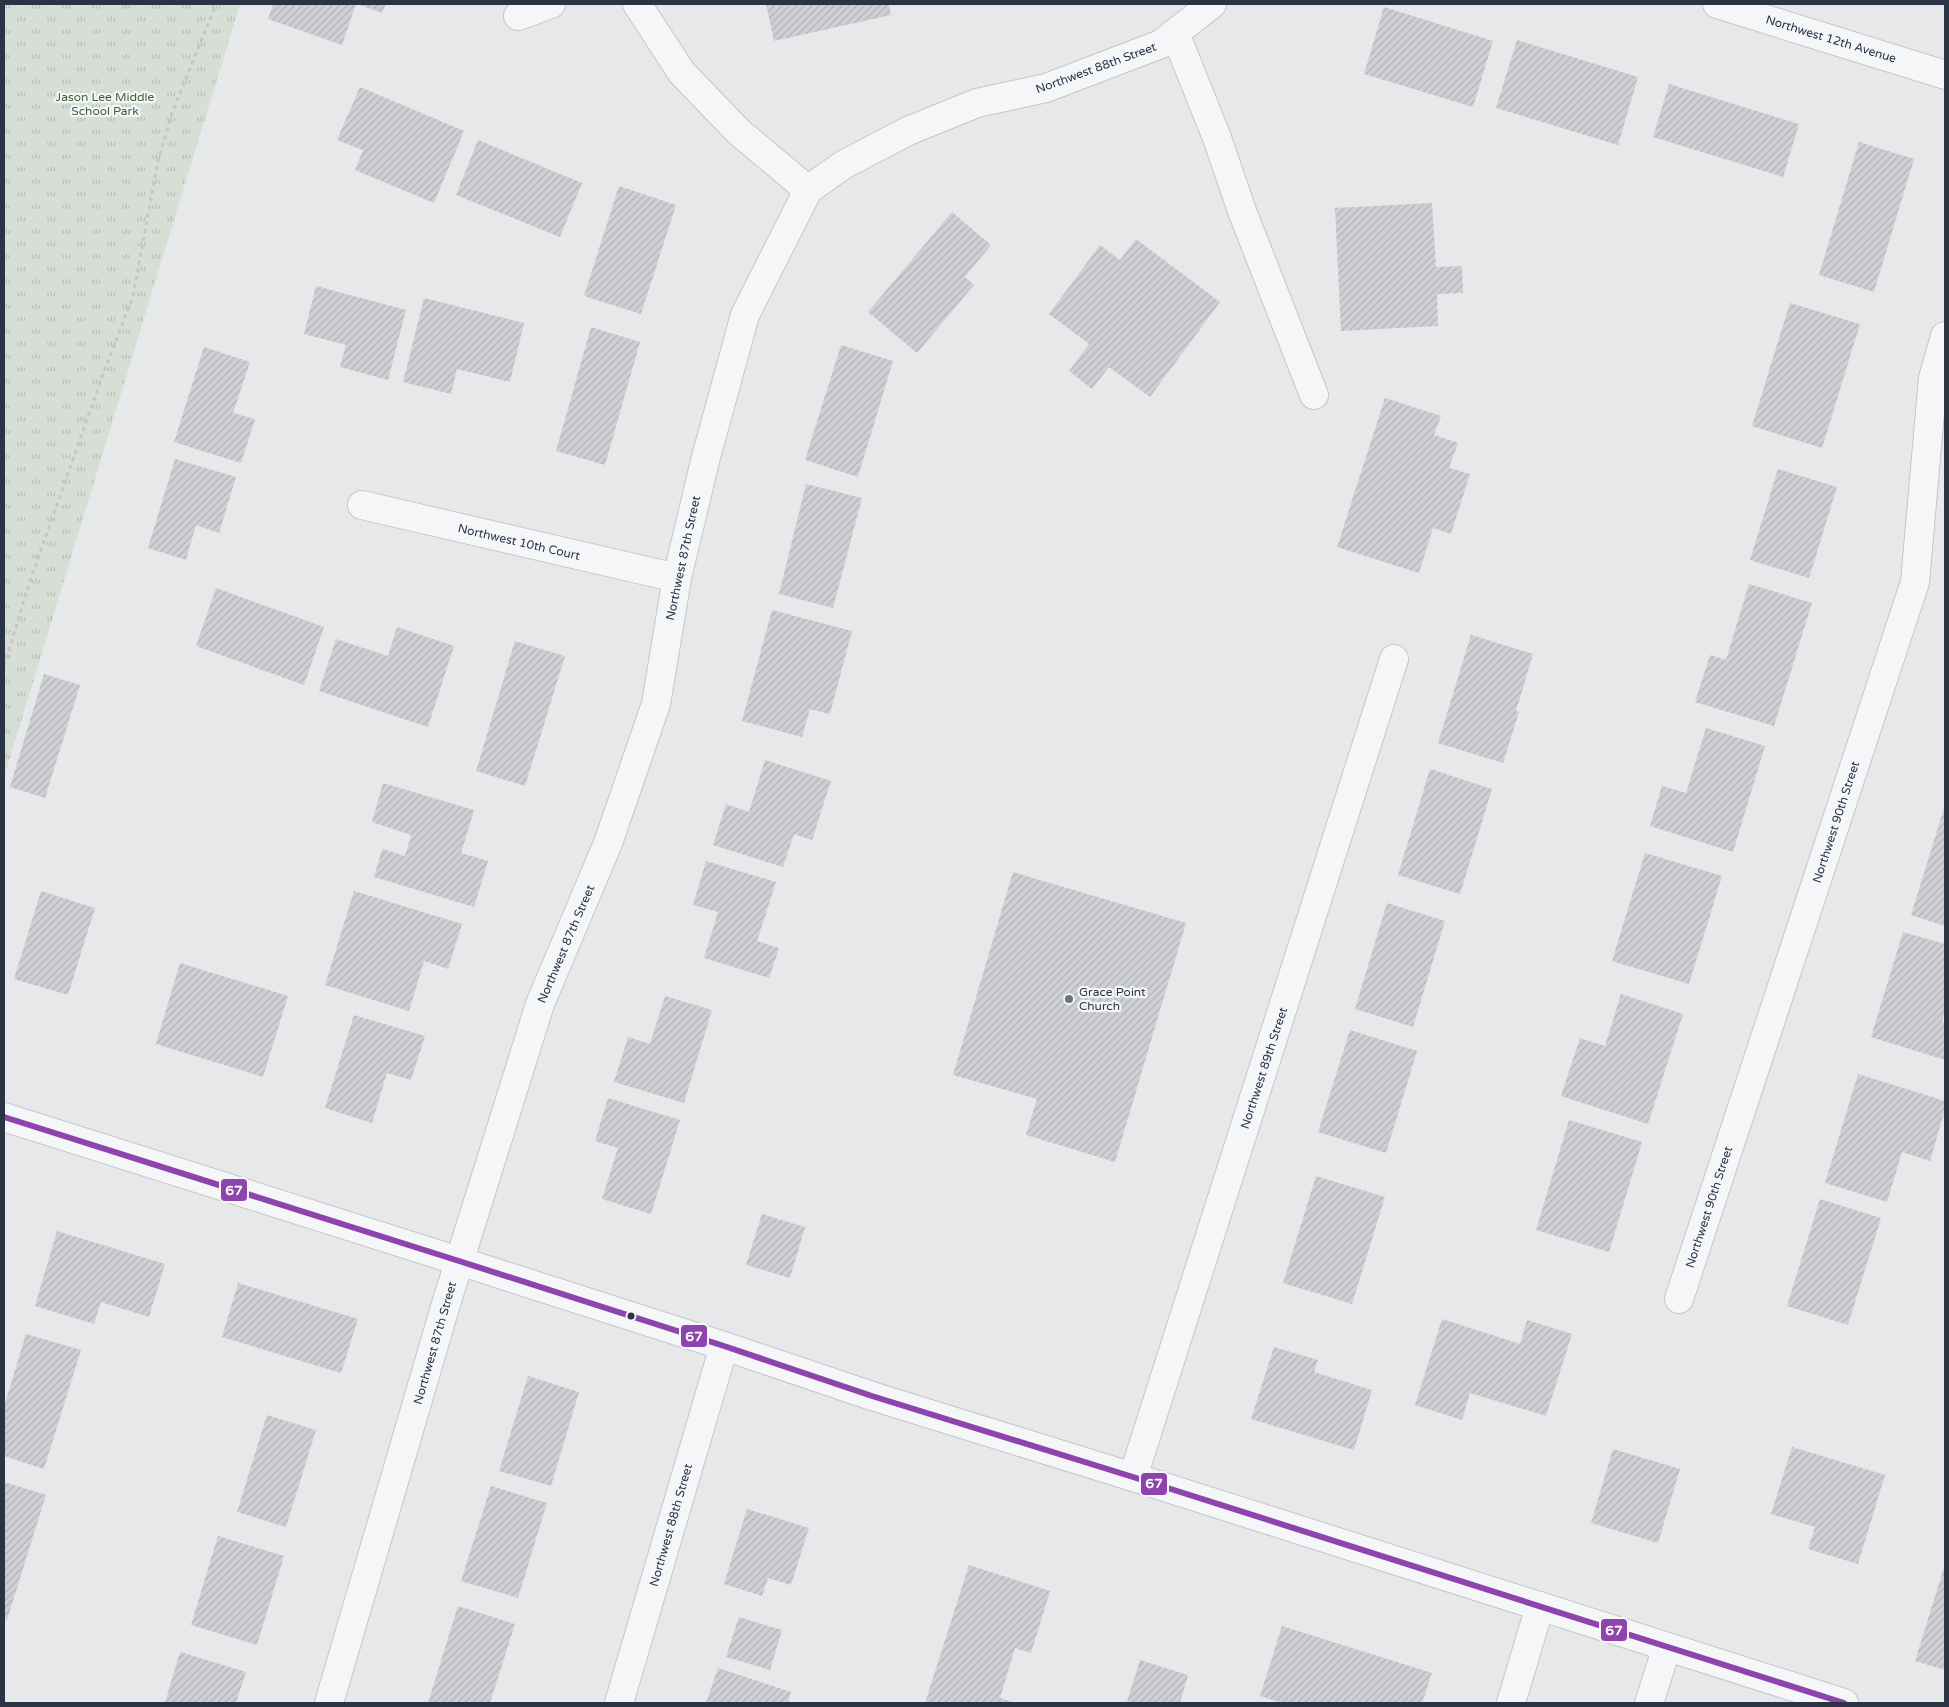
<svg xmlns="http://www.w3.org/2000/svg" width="1949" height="1707" font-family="'Varela Round',sans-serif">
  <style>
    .grass { fill: url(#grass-tufts) }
    .building { fill: url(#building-hatch) }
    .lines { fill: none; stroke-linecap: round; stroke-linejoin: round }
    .minor-casing { stroke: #c4c6c8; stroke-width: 30 }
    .path { stroke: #c5c6ca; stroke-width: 3; stroke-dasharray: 4 4; stroke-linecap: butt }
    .minor { stroke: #f5f6f7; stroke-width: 28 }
    .bus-1-casing { stroke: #f4f6f9; stroke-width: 10 }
    .bus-1 { stroke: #8e44ad; stroke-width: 6 }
    .poi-dot { fill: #6c737f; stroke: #f4f6f9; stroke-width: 2 }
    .bus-dot { fill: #2b3445; stroke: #f4f6f9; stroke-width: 2 }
    .labels { text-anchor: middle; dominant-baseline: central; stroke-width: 4.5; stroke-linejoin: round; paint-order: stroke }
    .street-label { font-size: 12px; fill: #2b3445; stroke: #f4f6f9 }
    .park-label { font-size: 12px; fill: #3f6138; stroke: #f4f6f9 }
    .poi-label { font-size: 12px; fill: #2b3445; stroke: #f4f6f9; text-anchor: start }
    .line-badge { stroke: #f4f6f9; stroke-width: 2 }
    .badge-label { font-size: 14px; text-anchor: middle; font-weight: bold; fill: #fff }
  </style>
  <defs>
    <pattern id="grass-tufts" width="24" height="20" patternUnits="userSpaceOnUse" patternTransform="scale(1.25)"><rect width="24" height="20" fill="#d6ded6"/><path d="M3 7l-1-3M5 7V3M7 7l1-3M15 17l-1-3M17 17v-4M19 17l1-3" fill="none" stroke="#b8bfb9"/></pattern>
    <pattern id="building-hatch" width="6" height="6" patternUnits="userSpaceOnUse" patternTransform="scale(1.25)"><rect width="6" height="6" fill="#ced0d3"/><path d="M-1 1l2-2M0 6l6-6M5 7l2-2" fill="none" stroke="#b1b3b6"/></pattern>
  </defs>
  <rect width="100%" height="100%" fill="#e6e8ea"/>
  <polygon class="grass" points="4,4 240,4 4,777"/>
  <g class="building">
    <polygon points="273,4 356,4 342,45 268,19"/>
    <polygon points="357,4 386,4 382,13"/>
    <polygon points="766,4 889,4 891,15 774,41"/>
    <polygon points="1384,7 1493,41 1473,107 1364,74"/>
    <polygon points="1517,40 1638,77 1618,145 1496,108"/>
    <polygon points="1669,84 1799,124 1783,177 1653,137"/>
    <polygon points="360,87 464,131 434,203 355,170 363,150 337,140"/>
    <polygon points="478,140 582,183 560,237 456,195"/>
    <polygon points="1859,142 1914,159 1874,292 1819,275"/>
    <polygon points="619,186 676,205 641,314 584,296"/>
    <polygon points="1432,203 1436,267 1462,266 1463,293 1437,294 1438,326 1341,331 1335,208"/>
    <polygon points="952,212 991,245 965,277 974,285 917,353 868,312"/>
    <polygon points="1136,239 1220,302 1150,397 1109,367 1092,389 1069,371 1089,344 1049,314 1100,245 1120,260"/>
    <polygon points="316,286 406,310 388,380 340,367 346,345 304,334"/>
    <polygon points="424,298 524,323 510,382 457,369 451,394 403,382"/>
    <polygon points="1790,303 1860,324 1822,448 1752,426"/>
    <polygon points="591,327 640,342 605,465 556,451"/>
    <polygon points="841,345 893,361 858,477 805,460"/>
    <polygon points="204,347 250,362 233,413 255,419 241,463 174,442"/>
    <polygon points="1385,398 1441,416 1434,435 1458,443 1449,468 1470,474 1451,534 1433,528 1419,573 1337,547"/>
    <polygon points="175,459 236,477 219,533 196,525 186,560 148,548"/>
    <polygon points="1778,469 1837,487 1809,578 1750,560"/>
    <polygon points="806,484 862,498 833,608 779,594"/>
    <polygon points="1749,584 1812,603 1774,726 1695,702 1710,655 1726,660"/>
    <polygon points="216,588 324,627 304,685 196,646"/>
    <polygon points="772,610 852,631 830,714 810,709 802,737 742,721"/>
    <polygon points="397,627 454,646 428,727 319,691 336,639 388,656"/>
    <polygon points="1471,635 1533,654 1516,711 1519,712 1503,763 1438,743"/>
    <polygon points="515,641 565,656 525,786 476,771"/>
    <polygon points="44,674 80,685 45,798 10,787"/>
    <polygon points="1706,728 1765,746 1733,852 1650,826 1662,786 1686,793"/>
    <polygon points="765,760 831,781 812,840 794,834 783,867 713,845 726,804 749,812"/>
    <polygon points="1430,769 1492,789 1460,894 1398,875"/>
    <polygon points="383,783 474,810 461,853 488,861 474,907 374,877 382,849 405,856 411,835 372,822"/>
    <polygon points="1945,805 1945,926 1911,915"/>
    <polygon points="1645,853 1722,876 1689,984 1612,961"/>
    <polygon points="706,861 776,882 757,941 779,948 769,978 704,958 718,912 693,905"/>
    <polygon points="1013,872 1186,923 1115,1162 1026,1135 1037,1099 953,1075"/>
    <polygon points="41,891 95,908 68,995 14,979"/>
    <polygon points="354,891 462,924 448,969 424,961 409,1011 325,985"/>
    <polygon points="1387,903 1445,921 1413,1027 1355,1009"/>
    <polygon points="1903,932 1945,944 1945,1011 1942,1022 1945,1023 1945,1060 1871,1037"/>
    <polygon points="180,963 288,996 263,1077 156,1044"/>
    <polygon points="1621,994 1683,1014 1648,1124 1561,1096 1580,1038 1605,1046"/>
    <polygon points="665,996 712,1010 684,1103 614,1082 628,1037 650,1044"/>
    <polygon points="354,1015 425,1036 411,1080 387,1073 372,1123 325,1108"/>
    <polygon points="1350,1030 1417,1051 1386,1153 1318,1132"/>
    <polygon points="1858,1074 1945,1101 1945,1110 1930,1161 1902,1152 1887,1202 1825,1183"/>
    <polygon points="608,1098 680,1120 651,1214 602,1199 618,1148 595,1141"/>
    <polygon points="1569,1120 1642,1142 1609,1252 1536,1230"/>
    <polygon points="1316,1176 1385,1197 1352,1304 1283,1283"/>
    <polygon points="1820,1199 1881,1218 1848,1325 1787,1306"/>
    <polygon points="762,1214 805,1227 790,1278 746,1265"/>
    <polygon points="57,1231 165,1264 149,1317 101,1302 94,1324 35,1306"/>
    <polygon points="238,1283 358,1319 341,1373 222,1337"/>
    <polygon points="1442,1319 1520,1344 1527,1320 1572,1334 1546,1416 1470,1393 1462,1420 1415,1405"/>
    <polygon points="26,1334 81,1350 44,1469 4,1456 4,1407"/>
    <polygon points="1274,1347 1318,1360 1314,1372 1372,1390 1354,1450 1251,1419"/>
    <polygon points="528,1376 579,1392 551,1486 499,1471"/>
    <polygon points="267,1415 316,1430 286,1527 237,1512"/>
    <polygon points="1792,1447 1885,1475 1858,1564 1808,1549 1815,1527 1771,1514"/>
    <polygon points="1613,1449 1680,1469 1658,1543 1591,1523"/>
    <polygon points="4,1482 46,1495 7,1620 4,1619"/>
    <polygon points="491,1486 547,1503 518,1598 461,1581"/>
    <polygon points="747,1509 809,1528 791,1585 768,1578 762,1596 724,1584"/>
    <polygon points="218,1536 284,1556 257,1645 191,1625"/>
    <polygon points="1945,1564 1945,1670 1915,1661"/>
    <polygon points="969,1565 1050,1591 1031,1653 1015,1648 1000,1698 1016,1703 925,1703"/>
    <polygon points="458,1606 515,1624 490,1703 428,1703"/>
    <polygon points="739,1617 782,1630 770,1670 726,1657"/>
    <polygon points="1282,1626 1432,1673 1422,1703 1282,1703 1260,1696"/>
    <polygon points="180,1652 246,1672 236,1703 165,1703"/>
    <polygon points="1140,1660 1188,1675 1180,1703 1127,1702"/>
    <polygon points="718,1668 791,1692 788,1703 706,1703"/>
  </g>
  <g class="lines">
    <g class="minor-casing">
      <g id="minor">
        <polyline points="637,4 682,73 739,132 808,190"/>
        <polyline points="1717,4 1945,75"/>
        <polyline points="518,16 551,4"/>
        <polyline points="1175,33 1217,138 1242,211 1314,395"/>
        <polyline points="362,505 677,578"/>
        <polyline points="4,1117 459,1261 724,1346 872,1396 1133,1477 1844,1703"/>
        <polyline points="1679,1299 1915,582 1933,378 1945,336"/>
        <polyline points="1133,1477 1394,659"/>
        <polyline points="329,1703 446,1304 540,1004 608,843 656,704 677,578 706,457 745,315 808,190 843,165 908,131 977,103 1046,88 1161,44 1212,4"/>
        <polyline points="619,1703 724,1346"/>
        <polyline points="1511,1703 1540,1606"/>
        <polyline points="1649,1703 1667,1647"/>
      </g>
    </g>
    <polyline class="path" points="4,666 30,581 102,377 133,296 158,161 172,113 216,4"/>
    <use href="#minor" class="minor"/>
    <g class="bus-1-casing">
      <polyline id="bus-1" points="4,1117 459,1261 724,1346 872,1396 1133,1477 1844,1703"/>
    </g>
    <use href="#bus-1" class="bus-1"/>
  </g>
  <circle class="poi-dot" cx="1069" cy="999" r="5"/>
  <circle class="bus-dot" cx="631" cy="1316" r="4.5"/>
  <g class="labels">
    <g class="street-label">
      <text transform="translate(1831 39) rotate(17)">Northwest 12th Avenue</text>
      <text transform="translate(1096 68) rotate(-20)">Northwest 88th Street</text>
      <text transform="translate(519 542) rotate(13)">Northwest 10th Court</text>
      <text transform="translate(683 558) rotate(-78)">Northwest 87th Street</text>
      <text transform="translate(1836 822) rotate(-72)">Northwest 90th Street</text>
      <text transform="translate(566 944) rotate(-67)">Northwest 87th Street</text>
      <text transform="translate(1264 1068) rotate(-72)">Northwest 89th Street</text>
      <text transform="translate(1709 1207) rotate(-72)">Northwest 90th Street</text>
      <text transform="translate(435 1343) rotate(-74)">Northwest 87th Street</text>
      <text transform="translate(671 1525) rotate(-74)">Northwest 88th Street</text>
    </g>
    <g class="park-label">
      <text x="105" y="97">Jason Lee Middle<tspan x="105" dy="14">School Park</tspan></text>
    </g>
    <g class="poi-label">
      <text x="1079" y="992">Grace Point<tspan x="1079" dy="14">Church</tspan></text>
    </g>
  </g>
  <g class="line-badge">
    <rect x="220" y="1178" width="28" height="24" rx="5" fill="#8e44ad"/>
    <rect x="680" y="1324" width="28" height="24" rx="5" fill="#8e44ad"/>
    <rect x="1140" y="1472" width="28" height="24" rx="5" fill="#8e44ad"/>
    <rect x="1600" y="1618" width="28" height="24" rx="5" fill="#8e44ad"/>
  </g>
  <g class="badge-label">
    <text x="234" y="1195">67</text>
    <text x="694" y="1341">67</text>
    <text x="1154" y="1488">67</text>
    <text x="1614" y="1635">67</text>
  </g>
  <rect width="1949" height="1707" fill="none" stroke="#2b3445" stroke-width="10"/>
</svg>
